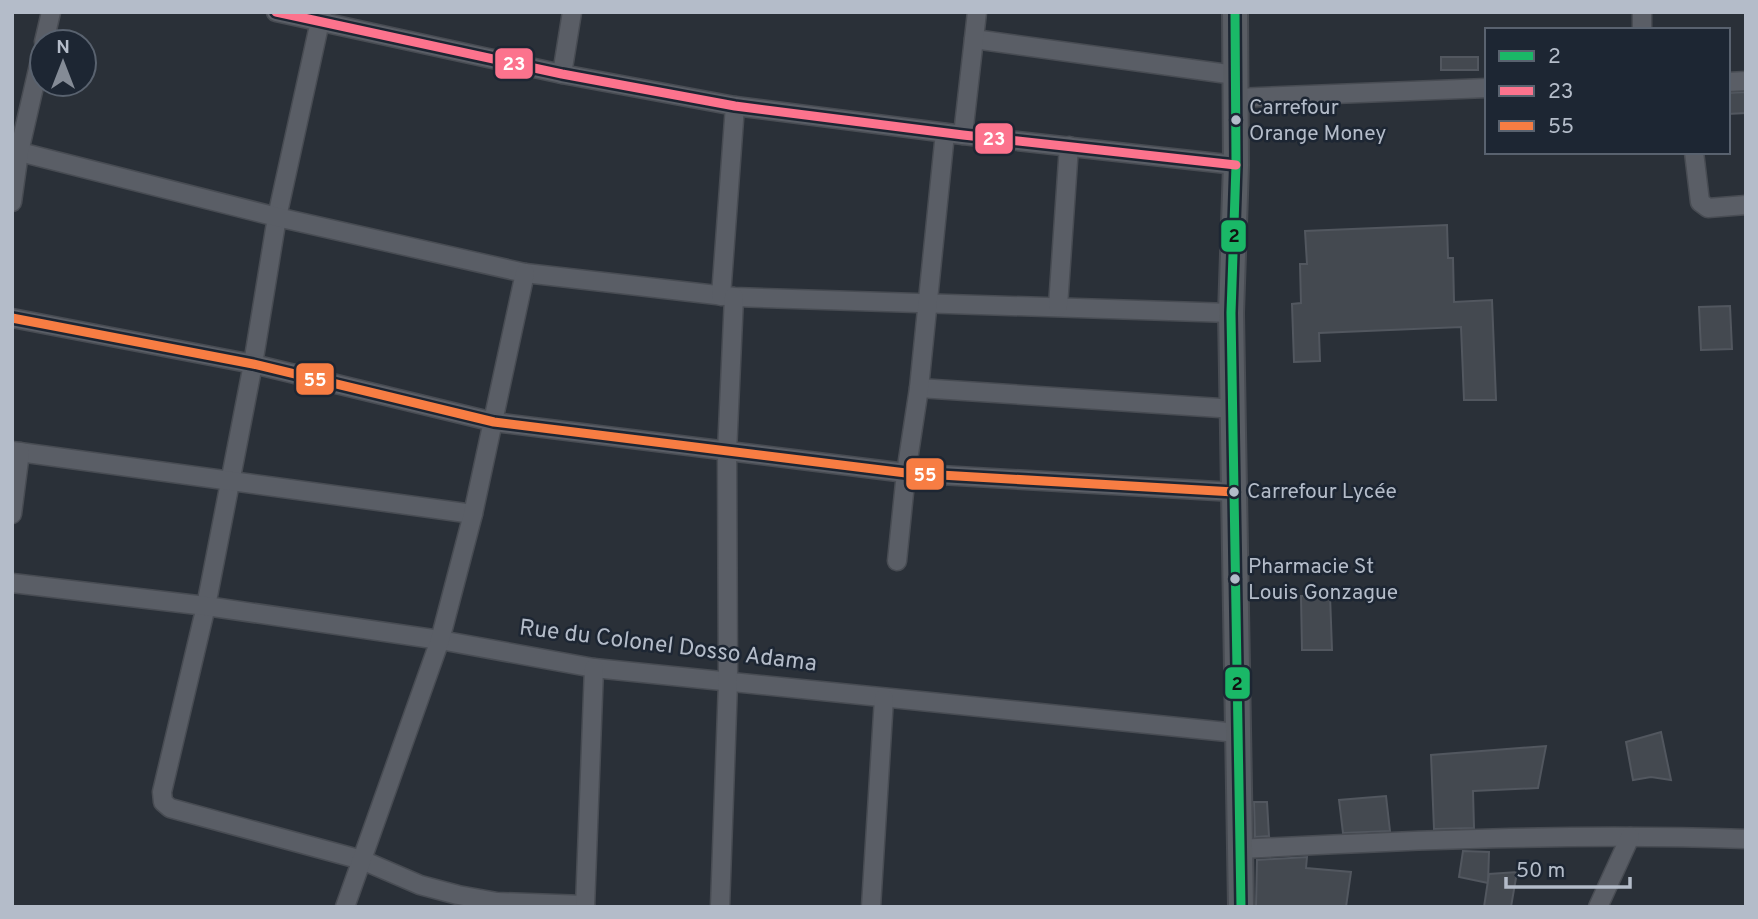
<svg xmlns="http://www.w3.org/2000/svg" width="1758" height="919" font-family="Overpass,sans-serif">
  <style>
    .building { fill: #444950; stroke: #52575f; stroke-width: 2 }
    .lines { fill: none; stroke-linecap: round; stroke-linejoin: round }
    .street-casing { stroke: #484c53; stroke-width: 21 }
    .secondary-casing { stroke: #484c53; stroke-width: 28 }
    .street { stroke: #5a5e66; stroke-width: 18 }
    .secondary { stroke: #595d64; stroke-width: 24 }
    .bus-1-casing { stroke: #1d2633; stroke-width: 14 }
    .bus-2-casing { stroke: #1d2633; stroke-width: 14 }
    .bus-3-casing { stroke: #1d2633; stroke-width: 14 }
    .bus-1 { stroke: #1ab867; stroke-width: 9 }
    .bus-2 { stroke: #fc738d; stroke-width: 9 }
    .bus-3 { stroke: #f77d43; stroke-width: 9 }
    .bus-dot { fill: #b4bcc9; stroke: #1d2633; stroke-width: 2.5 }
    .labels { text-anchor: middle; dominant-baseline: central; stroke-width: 5; stroke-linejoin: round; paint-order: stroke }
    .bus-label { font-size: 21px; fill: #b4bcc9; stroke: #1d2633; text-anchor: start }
    .street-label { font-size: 23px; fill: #b4bcc9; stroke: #1d2633 }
    .line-badge { stroke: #1d2633; stroke-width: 2.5 }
    .badge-label { font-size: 19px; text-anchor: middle; font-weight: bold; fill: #fff }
    .pale-badge-label { font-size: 19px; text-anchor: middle; font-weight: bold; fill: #111 }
  </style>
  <rect width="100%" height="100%" fill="#2a3038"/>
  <g class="building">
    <rect x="1441" y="57" width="37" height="13"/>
    <polygon points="1746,92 1746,113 1728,114 1728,93"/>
    <polygon points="1447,225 1448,258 1453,258 1454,302 1492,300 1496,400 1464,400 1461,327 1319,333 1320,361 1294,362 1292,304 1301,303 1300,264 1307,264 1305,231"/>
    <polygon points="1730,306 1732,349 1701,350 1699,307"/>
    <polygon points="1330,595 1332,650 1302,650 1301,596"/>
    <polygon points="1661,732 1671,780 1651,777 1633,780 1626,742"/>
    <polygon points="1546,746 1538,788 1473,791 1474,828 1434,829 1431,755"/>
    <polygon points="1386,796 1390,831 1343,833 1339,800"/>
    <polygon points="1254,802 1267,802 1269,836 1255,837"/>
    <polygon points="1463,851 1489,852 1488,883 1459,877"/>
    <polygon points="1307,857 1306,868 1351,872 1346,907 1256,907 1257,860"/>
    <polygon points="1517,872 1511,907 1484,907 1489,874"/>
  </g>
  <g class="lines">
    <g class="street-casing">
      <g id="street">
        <polyline points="276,12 562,74 735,106 963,135 1236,165"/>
        <polyline points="322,12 277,217 253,364 206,606 162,792 163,802 170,808 362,860 420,885 458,895 497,902 585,905"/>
        <polyline points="1642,30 1642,12"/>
        <polyline points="974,39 1235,75"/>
        <polyline points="44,42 51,12"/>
        <polyline points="562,74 572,12"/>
        <polyline points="1728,82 1746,81"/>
        <polyline points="1235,98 1487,88"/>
        <polyline points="963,135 977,12"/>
        <polyline points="12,150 277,217 525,273 734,297 1231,313"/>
        <polyline points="1694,152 1700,202 1708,208 1746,205"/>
        <polyline points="12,202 19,152 42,52"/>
        <polyline points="721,296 735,106"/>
        <polyline points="1058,306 1069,146"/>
        <polyline points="12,318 253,364 494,422 906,473 1234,492"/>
        <polyline points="919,388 1235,409"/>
        <polyline points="12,451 473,514"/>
        <polyline points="12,514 20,452"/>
        <polyline points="897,561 906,473 919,388 945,133"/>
        <polyline points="12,583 206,606 440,640 594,668 1237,733"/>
        <path d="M 1241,849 C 1409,840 1577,833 1746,839"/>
        <polyline points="345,907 440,640 473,514 525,273"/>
        <polyline points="585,907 594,668"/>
        <polyline points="720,907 728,682 727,452 734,297"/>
        <polyline points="871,907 884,698"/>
        <polyline points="1598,907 1630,837"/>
      </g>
    </g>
    <g class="secondary-casing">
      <polyline id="secondary" points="1235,12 1236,165 1231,313 1241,907"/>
    </g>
    <use href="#street" class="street"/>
    <use href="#secondary" class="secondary"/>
    <g class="bus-1-casing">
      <polyline id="bus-1" points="1235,12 1236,165 1231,313 1241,907"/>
    </g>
    <g class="bus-2-casing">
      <polyline id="bus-2" points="276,12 562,74 735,106 963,135 1236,165"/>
    </g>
    <g class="bus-3-casing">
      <polyline id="bus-3" points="12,318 253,364 494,422 906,473 1234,492"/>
    </g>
    <use href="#bus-1" class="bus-1"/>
    <use href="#bus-2" class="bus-2"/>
    <use href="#bus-3" class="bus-3"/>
  </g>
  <g class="bus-dot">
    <circle cx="1236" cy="120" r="6"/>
    <circle cx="1234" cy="492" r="6"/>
    <circle cx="1235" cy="579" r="6"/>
  </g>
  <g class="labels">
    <g class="bus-label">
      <text x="1249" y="108">Carrefour<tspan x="1249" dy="26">Orange Money</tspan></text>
      <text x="1247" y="492">Carrefour Lycée</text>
      <text x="1248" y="567">Pharmacie St<tspan x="1248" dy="26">Louis Gonzague</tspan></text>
    </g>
    <g class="street-label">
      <text transform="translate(668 647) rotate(7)">Rue du Colonel Dosso Adama</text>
    </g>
  </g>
  <g class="line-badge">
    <rect x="494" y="47" width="40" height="33" rx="7" fill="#fc738d"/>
    <rect x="974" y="122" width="40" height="33" rx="7" fill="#fc738d"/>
    <rect x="1220" y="219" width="27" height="34" rx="7" fill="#1ab867"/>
    <rect x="295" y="362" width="40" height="34" rx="7" fill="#f77d43"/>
    <rect x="905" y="457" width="40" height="34" rx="7" fill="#f77d43"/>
    <rect x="1224" y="666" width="27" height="34" rx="7" fill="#1ab867"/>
  </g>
  <g class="badge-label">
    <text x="514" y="70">23</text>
    <text x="994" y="145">23</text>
    <text x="315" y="386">55</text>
    <text x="925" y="481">55</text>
  </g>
  <g class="pale-badge-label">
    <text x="1234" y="242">2</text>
    <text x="1237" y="690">2</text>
  </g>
  <rect width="1758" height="919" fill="none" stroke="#b4bcc9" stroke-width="28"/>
  <rect x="1485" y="28" width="245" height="126" fill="#1d2633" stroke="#59626f" stroke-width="2"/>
  <rect x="1499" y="51" width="35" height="10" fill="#1ab867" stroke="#59626f" stroke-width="2"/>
  <text x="1548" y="63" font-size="21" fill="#b4bcc9">2</text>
  <rect x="1499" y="86" width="35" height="10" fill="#fc738d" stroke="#59626f" stroke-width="2"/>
  <text x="1548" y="98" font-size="21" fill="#b4bcc9">23</text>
  <rect x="1499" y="121" width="35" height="10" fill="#f77d43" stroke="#59626f" stroke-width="2"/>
  <text x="1548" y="133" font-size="21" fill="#b4bcc9">55</text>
  <g transform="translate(63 63)"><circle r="33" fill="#1d2633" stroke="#59626f" stroke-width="2"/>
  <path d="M0-5L12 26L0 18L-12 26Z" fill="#848b96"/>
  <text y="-10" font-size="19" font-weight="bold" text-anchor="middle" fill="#b4bcc9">N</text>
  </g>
  <path d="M1506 877v10h124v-10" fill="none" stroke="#b4bcc9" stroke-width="3.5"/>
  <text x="1516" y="877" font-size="21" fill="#b4bcc9" stroke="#1d2633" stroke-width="5" paint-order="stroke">50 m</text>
</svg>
